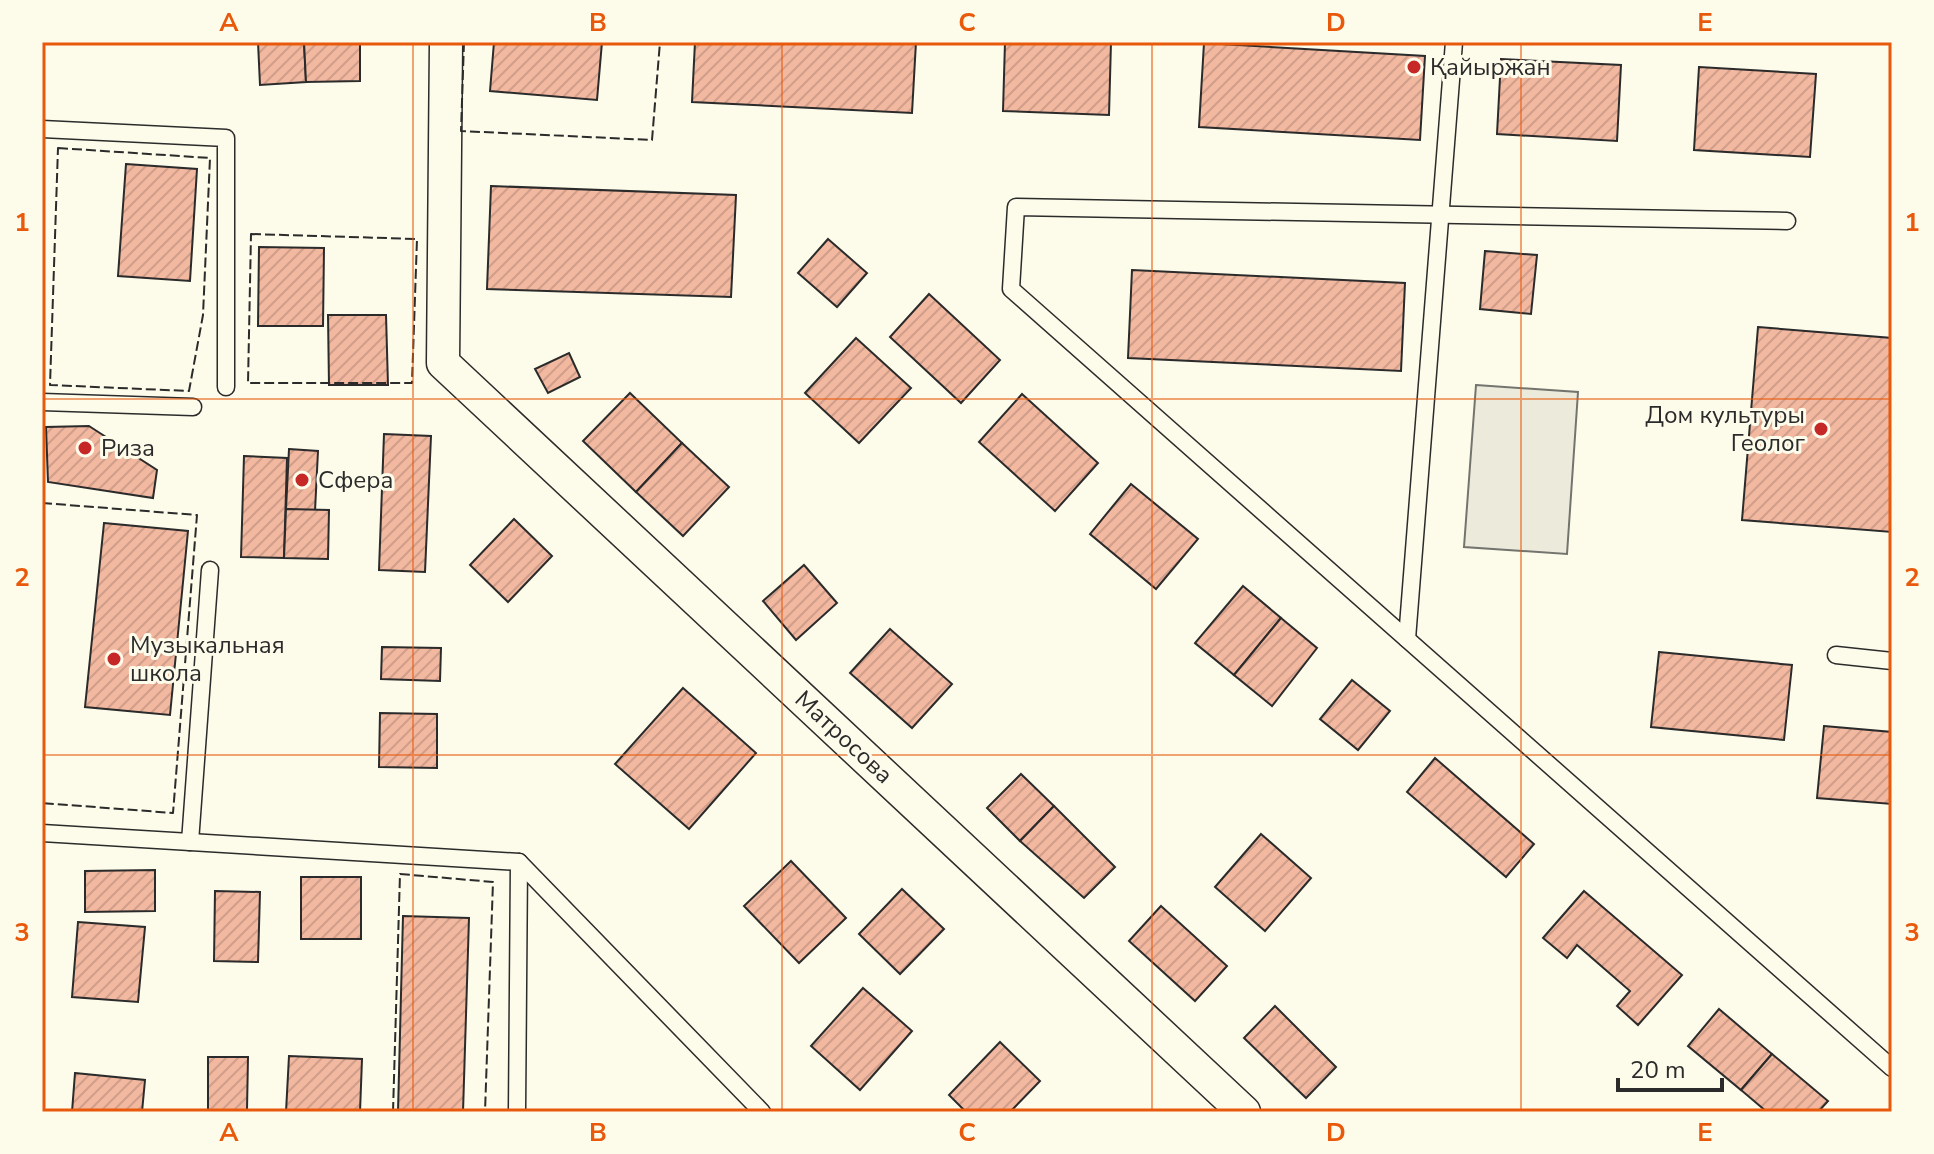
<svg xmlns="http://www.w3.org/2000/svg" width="1934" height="1154" font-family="'Nunito Sans',sans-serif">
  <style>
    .grass { fill: #ecebdb; stroke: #74746e; stroke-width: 2 }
    .building { fill: url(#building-hatch); stroke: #2b2b2b; stroke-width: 2 }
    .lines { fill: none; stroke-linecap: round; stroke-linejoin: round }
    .lane-casing { stroke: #2b2b2b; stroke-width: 19 }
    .street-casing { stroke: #2b2b2b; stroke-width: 35 }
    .lane { stroke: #fdfbea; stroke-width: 16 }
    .street { stroke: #fdfbea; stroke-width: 32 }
    .fence { stroke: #2b2b2b; stroke-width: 2; stroke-dasharray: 10 4; stroke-linecap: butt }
    .grid { fill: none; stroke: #e8590c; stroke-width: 2; stroke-opacity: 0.55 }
    .poi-dot { fill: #c62828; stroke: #fdfbea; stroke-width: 3 }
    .labels { text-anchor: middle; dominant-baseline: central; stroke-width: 6; stroke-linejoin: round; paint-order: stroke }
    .poi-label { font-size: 24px; fill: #2b2b2b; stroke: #fdfbea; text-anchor: start }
    .street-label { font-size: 24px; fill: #2b2b2b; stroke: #fdfbea }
    .neatline { fill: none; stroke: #e8590c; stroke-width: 3 }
    .grid-label { font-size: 26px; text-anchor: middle; font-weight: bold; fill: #e8590c }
  </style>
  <defs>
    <pattern id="building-hatch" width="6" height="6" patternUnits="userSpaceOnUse" patternTransform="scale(2)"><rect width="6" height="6" fill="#f2b8a0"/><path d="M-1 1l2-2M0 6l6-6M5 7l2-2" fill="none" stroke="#d09e8a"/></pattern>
  </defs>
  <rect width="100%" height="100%" fill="#fdfbea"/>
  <polygon class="grass" points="1476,385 1578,392 1567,554 1464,547"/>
  <g class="building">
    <polygon points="258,42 304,42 306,82 260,85"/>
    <polygon points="304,42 360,42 360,81 306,82"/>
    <polygon points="494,42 602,42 597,100 490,91"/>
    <polygon points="695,42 916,42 912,113 692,102"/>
    <polygon points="1005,42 1111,42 1109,115 1003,111"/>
    <polygon points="1204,43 1425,56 1420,140 1199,127"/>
    <polygon points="1501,59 1621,65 1617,141 1497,134"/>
    <polygon points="1699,67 1816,74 1810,157 1694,150"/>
    <polygon points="126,164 197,169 190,281 118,276"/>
    <polygon points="491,186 736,195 731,297 487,289"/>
    <polygon points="828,239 867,273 837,307 798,273"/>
    <polygon points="259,247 324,248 323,326 258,326"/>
    <polygon points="1485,251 1537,255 1531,314 1480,309"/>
    <polygon points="1132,270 1405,283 1401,371 1128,358"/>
    <polygon points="929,294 1000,360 961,403 890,337"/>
    <polygon points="328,315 386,315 388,385 329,385"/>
    <polygon points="1758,327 1892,338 1892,532 1742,520"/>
    <polygon points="856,338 911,388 859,443 805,393"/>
    <polygon points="569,353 580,377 548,393 535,369"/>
    <polygon points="630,393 682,443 636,492 583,441"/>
    <polygon points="1022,394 1098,463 1055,511 979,442"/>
    <polygon points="89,426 157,470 153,498 48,482 46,427"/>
    <polygon points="384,434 431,436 425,572 379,570"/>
    <polygon points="682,443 729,487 683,536 636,492"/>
    <polygon points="289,449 318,451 315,511 286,509"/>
    <polygon points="244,456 287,458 284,558 241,557"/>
    <polygon points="1131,484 1198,539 1156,589 1090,534"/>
    <polygon points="286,509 329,510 328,559 284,558"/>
    <polygon points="514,519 552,556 508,602 470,565"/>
    <polygon points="104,523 188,531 170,715 85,707"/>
    <polygon points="804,565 837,603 796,640 763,601"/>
    <polygon points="1243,586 1281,618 1234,675 1195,643"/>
    <polygon points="1281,618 1317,648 1272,706 1234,675"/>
    <polygon points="890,629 952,684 912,728 850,673"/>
    <polygon points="382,647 441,648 440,681 381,679"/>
    <polygon points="1659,652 1792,665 1784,740 1651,727"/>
    <polygon points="1352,680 1390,711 1358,750 1320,719"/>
    <polygon points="683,688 756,753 689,829 615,764"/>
    <polygon points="380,713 437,714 437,768 379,767"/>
    <polygon points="1824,726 1892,732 1892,804 1817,798"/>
    <polygon points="1435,758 1534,844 1506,877 1407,792"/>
    <polygon points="1021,774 1054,806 1020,841 987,808"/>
    <polygon points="1054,806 1115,867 1084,898 1020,841"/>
    <polygon points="1261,834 1311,878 1265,931 1215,887"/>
    <polygon points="791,861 846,918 799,963 744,906"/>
    <polygon points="155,870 155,911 85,912 85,871"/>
    <rect x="301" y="877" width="60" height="62"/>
    <polygon points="902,889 944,929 900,974 859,934"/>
    <polygon points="215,891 260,892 258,962 214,961"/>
    <polygon points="1584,891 1682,975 1638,1025 1617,1006 1630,991 1577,945 1567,958 1543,938"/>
    <polygon points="1161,906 1227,966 1195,1001 1129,941"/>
    <polygon points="403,916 469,918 463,1112 398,1112"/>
    <polygon points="78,922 145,927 138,1002 72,997"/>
    <polygon points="863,988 912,1031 860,1090 811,1046"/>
    <polygon points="1275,1006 1336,1067 1306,1098 1244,1038"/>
    <polygon points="1719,1009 1772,1054 1741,1090 1688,1046"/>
    <polygon points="1000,1042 1040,1081 1010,1112 966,1112 949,1095"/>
    <polygon points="1772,1054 1828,1101 1818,1112 1767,1112 1741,1090"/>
    <polygon points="289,1056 362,1059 360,1112 286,1112"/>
    <polygon points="208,1057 248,1057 247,1110 208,1110"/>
    <polygon points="75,1073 145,1080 142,1112 72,1112"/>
  </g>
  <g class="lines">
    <g class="lane-casing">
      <g id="lane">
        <polyline points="42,129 226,138 226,387"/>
        <polyline points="1787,221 1016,207 1011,289 1892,1068"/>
        <polyline points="42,402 193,407"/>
        <polyline points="1407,639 1454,42"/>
        <polyline points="1836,655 1892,661"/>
        <polyline points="42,833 519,862 762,1112"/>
        <polyline points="190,842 210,570"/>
        <polyline points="517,1112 519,862"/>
      </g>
    </g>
    <g class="street-casing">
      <polyline id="street" points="446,42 443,363 1244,1112"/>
    </g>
    <use href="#lane" class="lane"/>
    <use href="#street" class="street"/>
    <g class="fence">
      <polyline points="464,42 461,131 652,140 660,42"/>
      <polygon points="58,148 210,158 203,315 189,391 50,385"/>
      <polygon points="251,234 417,239 412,383 248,383"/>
      <polyline points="42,503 197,515 173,813 42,803"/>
      <polyline points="393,1112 400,874 493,882 485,1112"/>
    </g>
  </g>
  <path class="grid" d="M 413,42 L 413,1112M 782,42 L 782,1112M 1152,42 L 1152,1112M 1521,42 L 1521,1112M 42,399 L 1892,399M 42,755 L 1892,755"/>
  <g class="poi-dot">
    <circle cx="1414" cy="67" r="8"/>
    <circle cx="1821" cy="429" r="8"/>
    <circle cx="85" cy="448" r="8"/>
    <circle cx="302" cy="480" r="8"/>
    <circle cx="114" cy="659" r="8"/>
  </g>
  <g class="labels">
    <g class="poi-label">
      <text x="1430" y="67">Қайыржан</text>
      <text x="1805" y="415" text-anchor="end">Дом культуры<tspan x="1805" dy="28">Геолог</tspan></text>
      <text x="101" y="448">Риза</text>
      <text x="318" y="480">Сфера</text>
      <text x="130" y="645">Музыкальная<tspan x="130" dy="28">школа</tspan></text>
    </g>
    <g class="street-label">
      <text transform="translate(844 737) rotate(43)">Матросова</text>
    </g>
  </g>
  <rect width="1934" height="1154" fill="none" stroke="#fdfbea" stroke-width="88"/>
  <path d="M1618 1078v12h104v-12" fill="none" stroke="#2b2b2b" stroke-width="4"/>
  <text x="1630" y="1078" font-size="24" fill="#2b2b2b" stroke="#fdfbea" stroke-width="6" paint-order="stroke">20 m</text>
  <rect x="44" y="44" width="1846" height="1066" class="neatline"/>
  <g class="grid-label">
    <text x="229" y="31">A</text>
    <text x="598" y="31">B</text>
    <text x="967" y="31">C</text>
    <text x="1336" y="31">D</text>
    <text x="1705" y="31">E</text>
    <text x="22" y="231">1</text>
    <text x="1912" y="231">1</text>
    <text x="22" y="586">2</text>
    <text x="1912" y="586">2</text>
    <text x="22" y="941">3</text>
    <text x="1912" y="941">3</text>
    <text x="229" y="1141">A</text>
    <text x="598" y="1141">B</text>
    <text x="967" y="1141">C</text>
    <text x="1336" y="1141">D</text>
    <text x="1705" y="1141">E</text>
  </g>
</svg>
